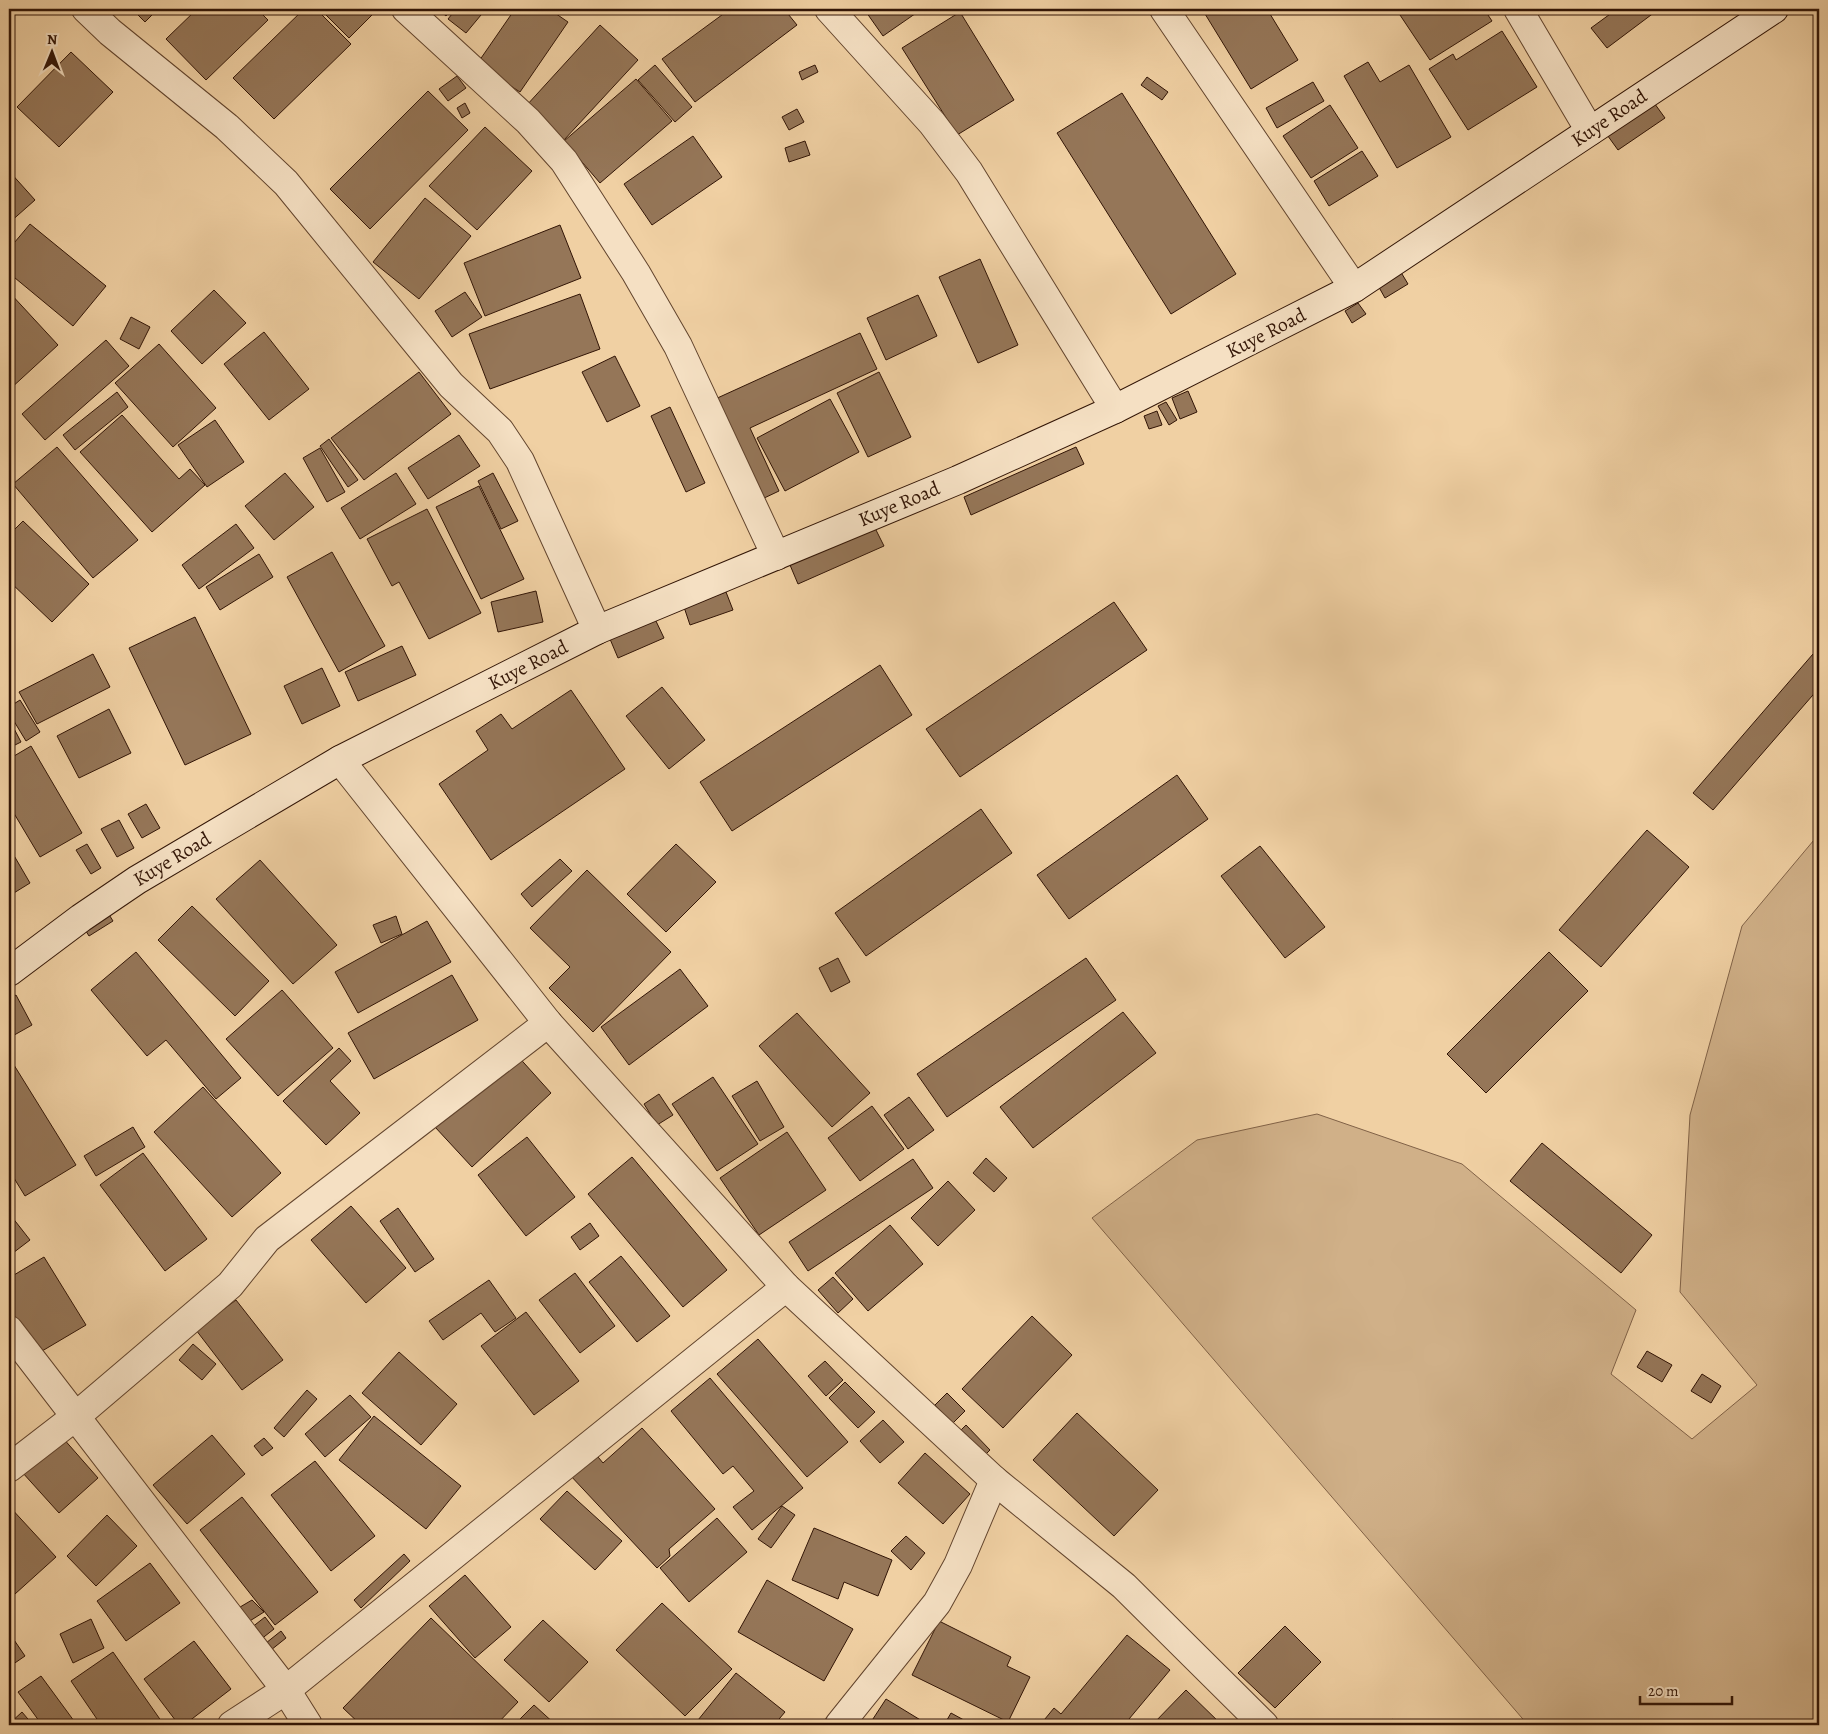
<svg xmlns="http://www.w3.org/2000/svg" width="1828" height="1734" font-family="Alegreya,serif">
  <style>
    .green { fill: #d0b088; stroke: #816247 }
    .building { fill: #957658; stroke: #321506 }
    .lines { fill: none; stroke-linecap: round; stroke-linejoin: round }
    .street-casing { stroke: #62442d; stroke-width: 30 }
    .secondary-casing { stroke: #321506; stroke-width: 30 }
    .street { stroke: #f5e0c3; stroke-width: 28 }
    .secondary { stroke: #f5e0c3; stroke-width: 28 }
    .labels { text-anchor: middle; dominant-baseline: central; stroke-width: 4.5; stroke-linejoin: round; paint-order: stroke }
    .street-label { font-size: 20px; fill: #321506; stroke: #f5e0c3 }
  </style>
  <rect width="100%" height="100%" fill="#f0d0a3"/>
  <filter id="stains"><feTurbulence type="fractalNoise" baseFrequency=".004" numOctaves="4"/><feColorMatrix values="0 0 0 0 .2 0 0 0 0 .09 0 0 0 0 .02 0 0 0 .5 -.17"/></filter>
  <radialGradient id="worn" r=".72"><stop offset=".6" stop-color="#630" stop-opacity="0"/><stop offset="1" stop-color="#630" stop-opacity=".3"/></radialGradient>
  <polygon class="green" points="1819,834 1819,1725 1528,1725 1092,1218 1197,1140 1317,1114 1462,1164 1636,1310 1611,1374 1692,1439 1757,1385 1680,1292 1690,1115 1742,926"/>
  <g class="building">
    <polygon points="132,9 158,9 145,22"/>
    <polygon points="197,9 257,9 268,20 206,80 166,39"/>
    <polygon points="304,9 316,9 351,44 274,119 233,78"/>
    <polygon points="320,9 365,9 372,15 349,38"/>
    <polygon points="438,9 452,9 446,16"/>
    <polygon points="456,9 486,9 466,33 448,19"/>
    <polygon points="515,9 549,9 568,22 520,92 477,64"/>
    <polygon points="730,9 784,9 797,25 695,102 662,59"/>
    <polygon points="864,9 922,9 883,36"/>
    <polygon points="1202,9 1267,9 1298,60 1251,89"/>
    <polygon points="1396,9 1484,9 1492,21 1430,60"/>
    <polygon points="1617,9 1659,9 1607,48 1591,28"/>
    <polygon points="960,12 1014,100 957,135 902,48"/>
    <polygon points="600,25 638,60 564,140 526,106"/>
    <polygon points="1502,31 1537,87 1468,130 1429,69 1453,54 1456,60"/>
    <polygon points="71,52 113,92 59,147 17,107"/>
    <polygon points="1368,62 1380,82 1409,65 1451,137 1397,168 1344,76"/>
    <polygon points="655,65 692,107 675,122 638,80"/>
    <polygon points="815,65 818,72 802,80 799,72"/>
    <polygon points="457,76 466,88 448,101 439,89"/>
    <polygon points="1147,77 1168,92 1162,100 1141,85"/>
    <polygon points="636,79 672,121 600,183 564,141"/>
    <polygon points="1313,82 1324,101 1277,128 1266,108"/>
    <polygon points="428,91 468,130 370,229 330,189"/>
    <polygon points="1122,93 1236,274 1171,314 1057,133"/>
    <polygon points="1652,100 1665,118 1618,150 1605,132"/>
    <polygon points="465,103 470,113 462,118 457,108"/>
    <polygon points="1330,105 1358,148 1311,178 1283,136"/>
    <polygon points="797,109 804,122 789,130 782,117"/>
    <polygon points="485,127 532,171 477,230 429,186"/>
    <polygon points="693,136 722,177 652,225 624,184"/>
    <polygon points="805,141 810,155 789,162 785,148"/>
    <polygon points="1362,151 1378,176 1329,206 1314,181"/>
    <polygon points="9,171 35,200 9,223"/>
    <polygon points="425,198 471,236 419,299 373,262"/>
    <polygon points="30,224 106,286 73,326 9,273 9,249"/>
    <polygon points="560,225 581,278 485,316 464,263"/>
    <polygon points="980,259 1018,345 978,363 939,277"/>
    <polygon points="1399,269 1408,284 1385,298 1376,282"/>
    <polygon points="214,290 246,323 202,364 171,331"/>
    <polygon points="9,292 58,345 9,390"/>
    <polygon points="465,292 482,317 452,337 435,311"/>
    <polygon points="580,294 600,349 490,389 469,334"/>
    <polygon points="918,295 937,336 886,360 867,318"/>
    <polygon points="1358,303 1366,314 1352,323 1345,311"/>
    <polygon points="131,317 150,327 139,349 120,339"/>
    <polygon points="264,332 309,389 269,420 224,364"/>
    <polygon points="860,333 877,369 750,428 779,491 760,500 713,400"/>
    <polygon points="106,340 129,366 45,440 22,414"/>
    <polygon points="159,344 216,408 173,447 115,383"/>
    <polygon points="615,356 640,406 607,422 582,372"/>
    <polygon points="419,372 451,414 364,480 331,438"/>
    <polygon points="879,372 911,437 868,457 837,393"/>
    <polygon points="1188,391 1197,412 1180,419 1172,398"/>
    <polygon points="117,392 128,407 75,450 63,435"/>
    <polygon points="830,399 859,452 785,491 757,438"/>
    <polygon points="1166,402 1177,420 1169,425 1158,406"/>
    <polygon points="670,407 705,483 686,492 651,416"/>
    <polygon points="1157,411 1162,425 1149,429 1144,416"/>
    <polygon points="122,415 179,479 190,469 205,485 152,532 80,452"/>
    <polygon points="215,420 244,462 207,487 178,445"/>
    <polygon points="459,435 480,466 428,499 408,468"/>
    <polygon points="329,439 358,480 348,487 320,446"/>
    <polygon points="57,447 138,540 93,578 13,484"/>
    <polygon points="1076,447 1084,464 971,515 964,497"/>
    <polygon points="320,448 345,492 327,502 303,458"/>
    <polygon points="285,473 314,507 274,540 245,506"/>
    <polygon points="396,473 416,504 360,539 341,508"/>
    <polygon points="493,473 518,521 501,529 478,481"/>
    <polygon points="479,486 524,579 481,599 436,507"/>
    <polygon points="427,509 481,613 429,639 399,582 392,586 367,539"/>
    <polygon points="23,521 89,584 52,622 9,581 9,535"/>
    <polygon points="236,524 254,548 199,589 182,565"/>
    <polygon points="875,528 884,546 798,584 790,565"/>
    <polygon points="332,552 385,646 339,672 287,577"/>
    <polygon points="259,554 273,577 220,610 206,587"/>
    <polygon points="536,591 543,622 498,632 491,602"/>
    <polygon points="726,592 733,610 690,625 684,607"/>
    <polygon points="1114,602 1147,650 960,777 926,729"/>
    <polygon points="195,617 251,734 185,765 129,648"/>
    <polygon points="655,619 664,638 618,658 610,639"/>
    <polygon points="402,646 416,675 358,701 345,672"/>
    <polygon points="93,654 110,687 37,724 19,692"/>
    <polygon points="1813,654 1819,660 1819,688 1713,810 1693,793"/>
    <polygon points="880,665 912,715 732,831 700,782"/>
    <polygon points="322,668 340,706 302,724 284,686"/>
    <polygon points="662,687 705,740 669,769 626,716"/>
    <polygon points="571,690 625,769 491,860 439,784 488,750 476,731 501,714 512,729"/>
    <polygon points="20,700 40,732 26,741 9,713 9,707"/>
    <polygon points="109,709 131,753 79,778 57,736"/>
    <polygon points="9,719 21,742 9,748"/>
    <polygon points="31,746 82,833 40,857 9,805 9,759"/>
    <polygon points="1177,775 1208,819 1069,919 1037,875"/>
    <polygon points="146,804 160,828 142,838 128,814"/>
    <polygon points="981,809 1012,853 866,956 835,913"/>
    <polygon points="119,820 134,848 117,857 101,829"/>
    <polygon points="1647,830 1689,867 1601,967 1559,930"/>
    <polygon points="87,844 101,868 91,874 76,850"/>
    <polygon points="676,844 716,882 666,932 627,894"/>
    <polygon points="1260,846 1325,927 1285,958 1221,876"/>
    <polygon points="9,847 30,883 9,896"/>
    <polygon points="560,859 572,871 532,907 521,894"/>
    <polygon points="260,860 337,945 293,984 216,899"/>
    <polygon points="587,870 671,952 593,1032 549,988 570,967 530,928"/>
    <polygon points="192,906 269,981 235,1016 158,940"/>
    <polygon points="108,913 113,921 89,936 84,928"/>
    <polygon points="396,916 402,934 381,943 373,925"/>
    <polygon points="427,921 451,962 358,1013 335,972"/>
    <polygon points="136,952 241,1078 216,1099 166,1040 147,1056 91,990"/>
    <polygon points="1549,952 1588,991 1486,1093 1447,1054"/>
    <polygon points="838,958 850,982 831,992 819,968"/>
    <polygon points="1086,958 1116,1000 947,1117 917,1074"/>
    <polygon points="680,969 708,1006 629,1065 601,1027"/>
    <polygon points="452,975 478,1020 374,1079 348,1033"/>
    <polygon points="282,990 333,1048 278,1096 226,1039"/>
    <polygon points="16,995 32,1025 9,1038 9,999"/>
    <polygon points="1123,1012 1156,1053 1033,1148 1000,1107"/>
    <polygon points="797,1013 870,1093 832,1127 759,1046"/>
    <polygon points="339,1048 351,1061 330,1081 360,1113 326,1145 283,1101"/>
    <polygon points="515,1053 551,1093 472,1167 435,1127"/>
    <polygon points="9,1057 76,1165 25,1196 9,1170"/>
    <polygon points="713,1077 758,1144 717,1171 672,1104"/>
    <polygon points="757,1081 784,1127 760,1141 732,1096"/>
    <polygon points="203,1087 281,1173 232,1217 154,1132"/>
    <polygon points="659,1094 673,1115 657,1125 644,1104"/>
    <polygon points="909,1097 934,1130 908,1149 884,1115"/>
    <polygon points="872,1106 904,1149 860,1181 828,1138"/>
    <polygon points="133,1127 145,1147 96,1176 84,1156"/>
    <polygon points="787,1132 826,1190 759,1235 720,1178"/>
    <polygon points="527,1137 575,1197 526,1236 478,1175"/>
    <polygon points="1542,1143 1652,1235 1621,1273 1510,1181"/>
    <polygon points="143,1153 207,1239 165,1271 100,1185"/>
    <polygon points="632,1157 727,1270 683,1307 588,1194"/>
    <polygon points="986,1158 1007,1178 994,1192 973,1173"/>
    <polygon points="913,1159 933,1188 808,1271 789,1242"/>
    <polygon points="948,1181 975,1210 938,1246 911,1218"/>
    <polygon points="351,1206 406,1268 366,1303 311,1240"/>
    <polygon points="398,1208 434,1259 415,1272 380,1221"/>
    <polygon points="12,1217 30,1240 9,1256 9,1219"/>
    <polygon points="590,1223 599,1236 580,1250 571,1237"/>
    <polygon points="890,1225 923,1264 868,1311 835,1273"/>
    <polygon points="621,1256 670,1316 637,1342 589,1282"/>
    <polygon points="44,1257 86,1325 37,1354 9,1307 9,1278"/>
    <polygon points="575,1273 615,1326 580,1353 539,1300"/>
    <polygon points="833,1277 853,1299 838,1313 818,1290"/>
    <polygon points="489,1280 516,1318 495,1332 481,1313 443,1340 429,1321"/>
    <polygon points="236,1300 283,1360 242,1390 196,1330"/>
    <polygon points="526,1312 579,1381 534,1415 481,1346"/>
    <polygon points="1032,1316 1072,1355 1003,1428 962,1389"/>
    <polygon points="758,1339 848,1442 807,1477 717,1374"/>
    <polygon points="193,1344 216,1364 202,1380 179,1360"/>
    <polygon points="1647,1351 1672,1365 1662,1382 1637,1367"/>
    <polygon points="399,1352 457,1404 421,1445 362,1393"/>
    <polygon points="825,1361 843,1380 826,1396 808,1376"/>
    <polygon points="1702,1374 1721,1386 1711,1403 1691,1391"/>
    <polygon points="710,1378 803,1488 752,1530 733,1507 754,1491 733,1466 723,1474 671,1411"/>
    <polygon points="845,1382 875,1412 858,1428 829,1398"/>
    <polygon points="307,1390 317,1399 284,1437 274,1428"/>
    <polygon points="947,1393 965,1411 953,1423 935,1405"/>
    <polygon points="350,1395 371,1417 325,1457 305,1434"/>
    <polygon points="1077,1413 1158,1490 1114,1536 1033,1460"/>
    <polygon points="374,1416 461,1486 426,1529 339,1460"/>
    <polygon points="883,1420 904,1442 880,1463 860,1441"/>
    <polygon points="966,1425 990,1450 980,1460 956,1435"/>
    <polygon points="642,1428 715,1509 669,1549 670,1556 657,1568 569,1474 594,1452 603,1463"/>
    <polygon points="212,1435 245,1474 187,1524 153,1485"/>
    <polygon points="62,1437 98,1478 59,1513 22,1472"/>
    <polygon points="264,1438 273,1448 262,1456 254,1446"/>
    <polygon points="925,1453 970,1494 943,1524 898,1483"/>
    <polygon points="315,1461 375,1536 331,1571 271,1495"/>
    <polygon points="567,1491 622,1541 595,1570 540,1519"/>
    <polygon points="242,1497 318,1592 275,1625 200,1530"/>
    <polygon points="9,1506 56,1557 15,1594 9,1587"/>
    <polygon points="782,1506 795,1515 771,1548 758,1539"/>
    <polygon points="107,1515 137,1546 96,1586 67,1556"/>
    <polygon points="717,1518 747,1552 689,1602 660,1568"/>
    <polygon points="814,1528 892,1560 878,1596 844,1582 838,1599 792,1580"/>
    <polygon points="906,1536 925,1553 911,1570 891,1551"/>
    <polygon points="404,1554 410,1561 361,1608 354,1600"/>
    <polygon points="150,1563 180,1603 126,1641 97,1601"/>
    <polygon points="465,1575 511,1627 475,1658 429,1606"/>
    <polygon points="767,1580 853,1629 824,1681 738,1632"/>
    <polygon points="252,1600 264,1612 245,1624 235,1610"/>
    <polygon points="662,1603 732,1669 685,1716 616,1650"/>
    <polygon points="265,1617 274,1629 260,1640 251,1628"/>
    <polygon points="431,1618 518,1702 496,1725 361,1725 343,1708"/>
    <polygon points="91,1619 104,1648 73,1663 60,1634"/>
    <polygon points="543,1620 588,1662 549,1702 504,1660"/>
    <polygon points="939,1621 1011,1657 1007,1666 1030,1677 1008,1722 912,1675"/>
    <polygon points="1285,1626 1321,1662 1275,1708 1238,1673"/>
    <polygon points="281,1631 286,1638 271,1650 266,1643"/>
    <polygon points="10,1634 25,1656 9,1667 9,1635"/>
    <polygon points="1127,1635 1170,1670 1124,1725 1040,1725 1054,1708 1061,1714"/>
    <polygon points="194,1641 231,1689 184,1725 179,1725 144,1679"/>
    <polygon points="113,1652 164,1725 101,1725 71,1681"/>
    <polygon points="736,1673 785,1712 774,1725 694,1725"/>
    <polygon points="41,1676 77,1725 42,1725 18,1692"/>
    <polygon points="1186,1690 1222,1725 1152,1725"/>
    <polygon points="886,1699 927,1724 869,1725"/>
    <polygon points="534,1705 556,1725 514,1725"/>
    <polygon points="22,1712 33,1725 9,1725 9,1724"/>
    <polygon points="951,1713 973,1725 944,1725"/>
    <polygon points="1393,1719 1399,1725 1386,1725"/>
  </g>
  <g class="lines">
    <g class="street-casing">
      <g id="street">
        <polyline points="86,9 110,32 227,127 286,183 451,385 500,431 520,461 597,630"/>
        <polyline points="406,9 528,121 564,161 636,273 678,346 776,556"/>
        <polyline points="829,9 932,123 969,172 1115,409"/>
        <polyline points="1164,9 1354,288"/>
        <polyline points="1518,9 1590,131"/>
        <polyline points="340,760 548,1023 786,1287 994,1480 1124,1586 1264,1725"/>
        <polyline points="9,1330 286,1690 308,1725"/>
        <polyline points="9,1468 75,1417 230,1285 267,1239 548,1023"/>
        <polyline points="232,1725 286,1690 786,1287"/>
        <polyline points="839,1725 937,1603 958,1565 994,1480"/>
      </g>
    </g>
    <g class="secondary-casing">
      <polyline id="secondary" points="9,972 81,918 137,880 340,760 597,630 958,480 1115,409 1354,288 1774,9"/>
    </g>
    <use href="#street" class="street"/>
    <use href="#secondary" class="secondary"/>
  </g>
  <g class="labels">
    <g class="street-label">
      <text transform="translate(1609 118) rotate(-34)">Kuye Road</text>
      <text transform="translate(1266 333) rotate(-27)">Kuye Road</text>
      <text transform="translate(899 504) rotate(-23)">Kuye Road</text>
      <text transform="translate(528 665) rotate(-27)">Kuye Road</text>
      <text transform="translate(172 859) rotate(-31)">Kuye Road</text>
    </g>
  </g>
  <rect width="1828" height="1734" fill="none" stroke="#f0d0a3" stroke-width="30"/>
  <rect x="10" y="10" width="1808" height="1714" fill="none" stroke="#321506" stroke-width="2.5"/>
  <rect x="15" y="15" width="1798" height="1704" fill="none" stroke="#321506"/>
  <g transform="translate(52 52) rotate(1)" stroke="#f5e0c3" stroke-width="4" paint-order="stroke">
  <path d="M0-4L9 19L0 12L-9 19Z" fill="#321506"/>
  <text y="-8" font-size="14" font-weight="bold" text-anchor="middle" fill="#321506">N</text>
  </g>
  <path d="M1640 1696v8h92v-8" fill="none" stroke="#321506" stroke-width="2.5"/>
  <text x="1648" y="1696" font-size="15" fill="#321506" stroke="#f5e0c3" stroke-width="4" paint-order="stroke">20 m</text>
  <rect width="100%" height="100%" filter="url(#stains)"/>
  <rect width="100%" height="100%" fill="url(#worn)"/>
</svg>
